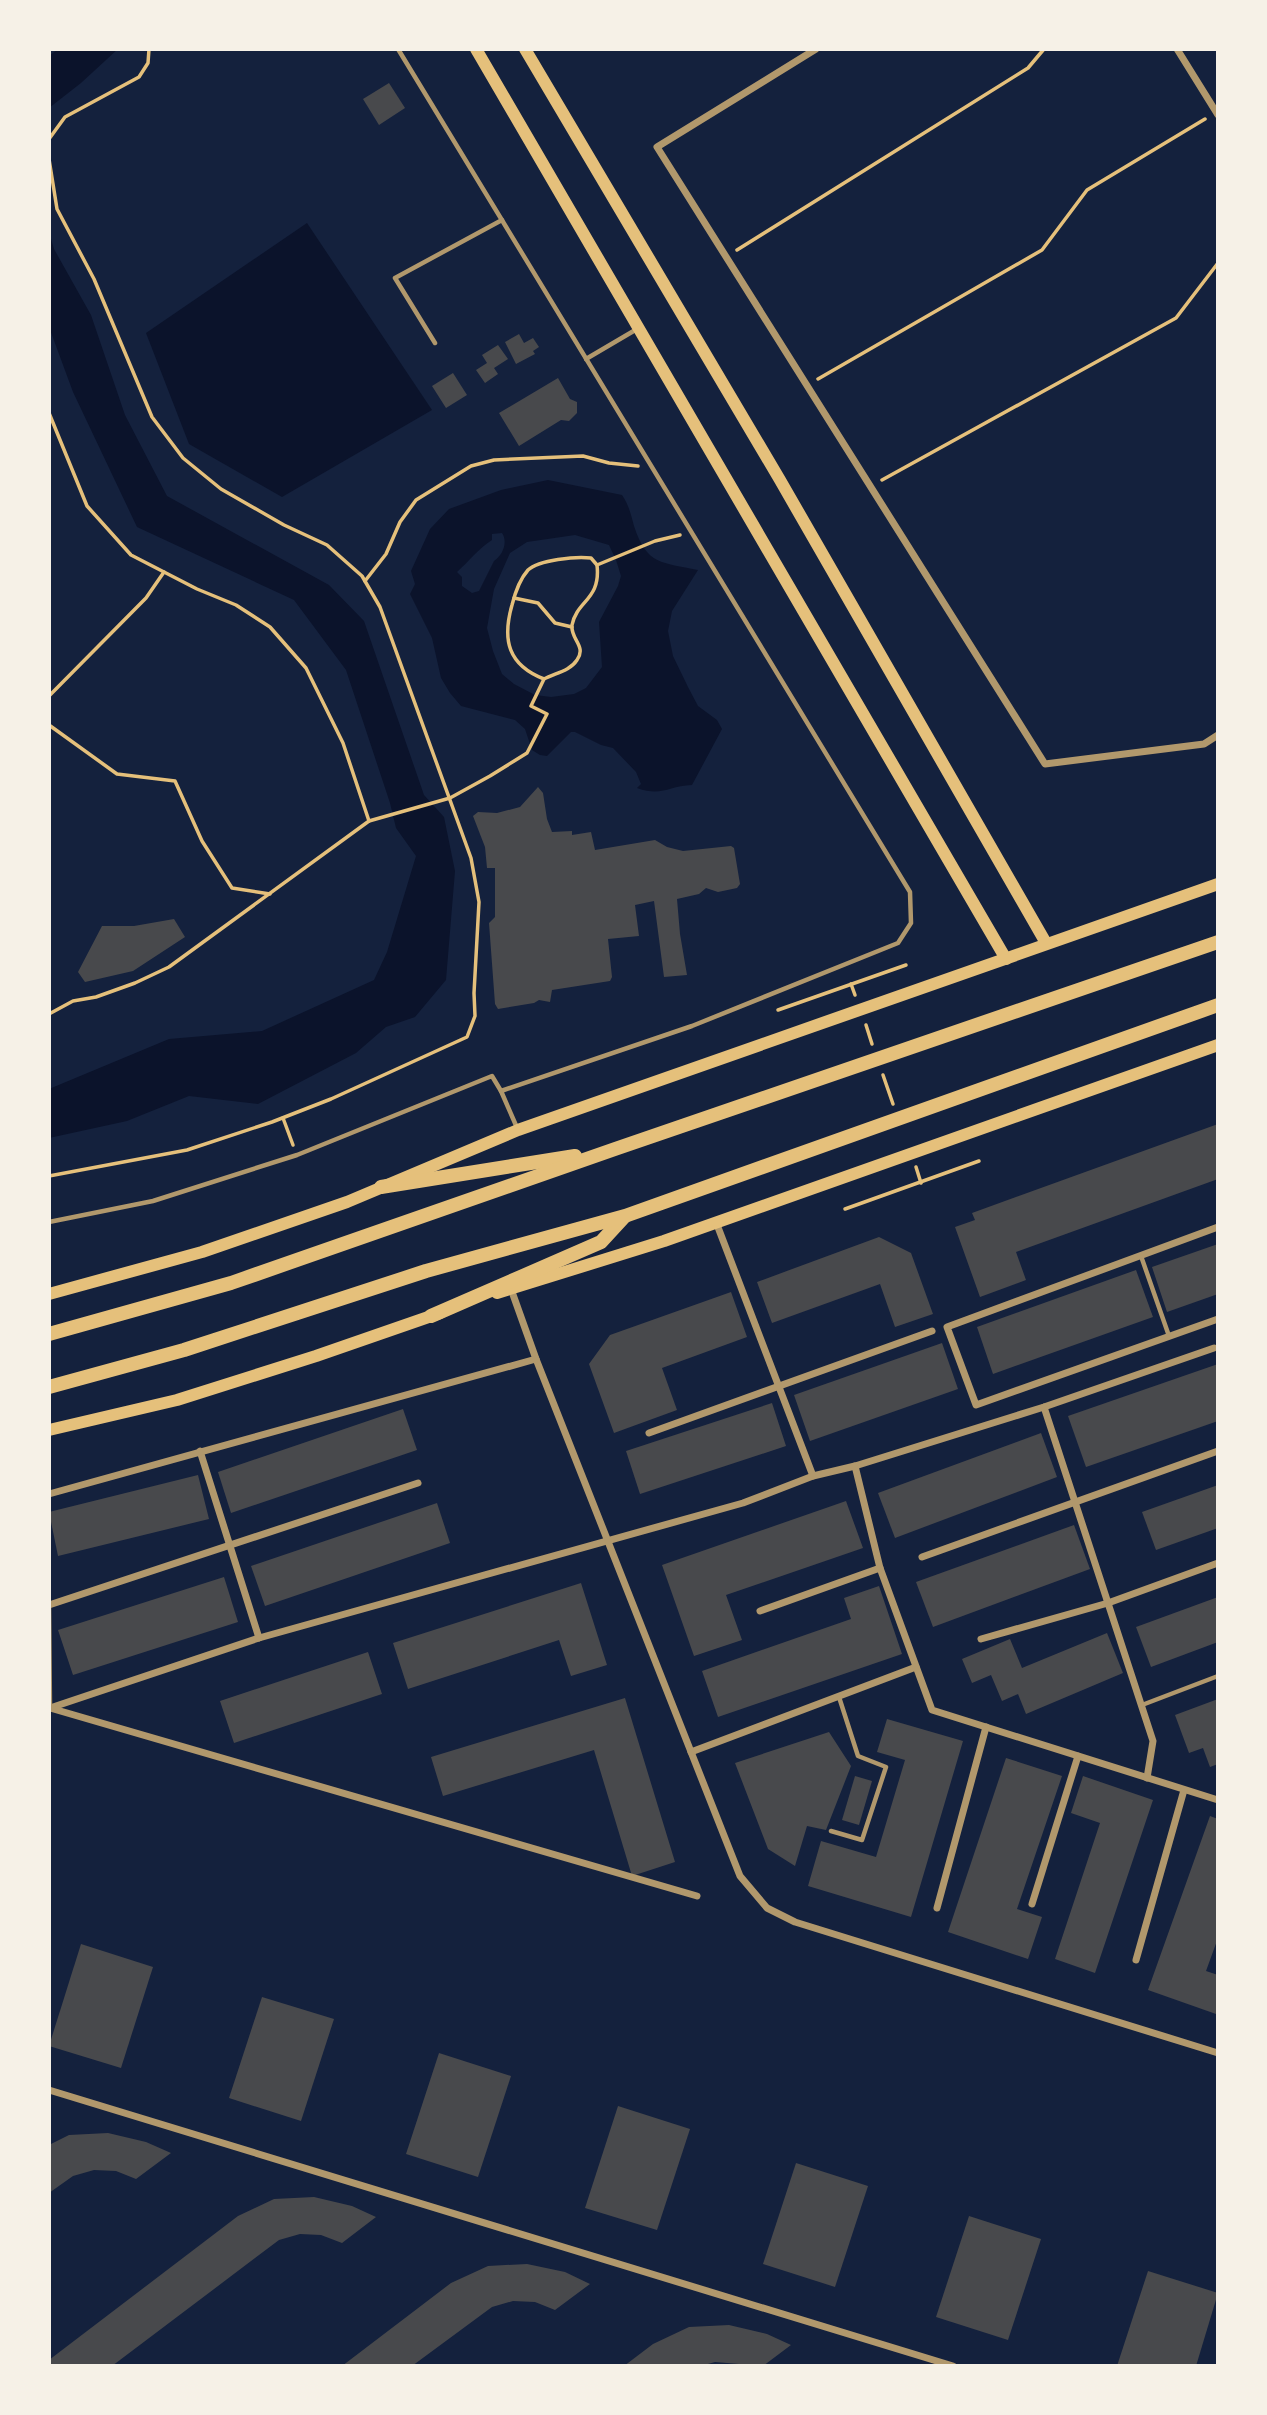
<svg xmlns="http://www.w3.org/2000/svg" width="1267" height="2415" font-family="'Archivo Narrow',sans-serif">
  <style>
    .water { fill: #0b132b; fill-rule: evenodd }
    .building { fill: #48494c }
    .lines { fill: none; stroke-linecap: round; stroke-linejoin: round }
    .path { stroke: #e5c07b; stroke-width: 3.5 }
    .service { stroke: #b1986c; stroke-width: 4.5 }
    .minor { stroke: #b1986c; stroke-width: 7 }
    .secondary { stroke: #e5c07b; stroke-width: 12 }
    .trunk { stroke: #e5c07b; stroke-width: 14 }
  </style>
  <rect width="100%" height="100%" fill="#14213d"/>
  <g class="water">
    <polygon points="58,49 118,49 81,83 49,108 49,56"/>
    <polygon points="307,223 432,410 282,497 189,444 146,333"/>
    <polygon points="49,232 54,249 91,315 125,415 167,496 329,585 364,621 424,795 444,817 455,871 446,980 415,1017 386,1027 356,1053 258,1104 189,1096 127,1121 49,1138 49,1089 169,1039 262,1031 374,980 387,952 416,856 396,828 390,803 346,670 294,600 137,527 73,392 49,327"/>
    <path d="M 548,480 L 622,495 C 629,505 631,515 634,526 C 647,566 662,562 698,570 L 672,611 L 668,631 L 673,656 L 688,687 L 698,706 L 717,720 L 722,729 L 692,785 C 668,786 662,797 637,788 L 641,784 L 636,772 L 613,748 L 601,745 L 575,732 L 571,732 L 547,756 L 540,755 L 532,750 L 525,729 L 515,720 L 461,706 L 450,693 L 441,678 L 432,638 L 410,594 L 415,584 L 411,571 L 430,529 L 449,509 L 501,490 ZM 502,533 C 508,542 503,555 494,561 L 479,591 L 472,593 L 462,586 L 462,577 L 457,572 C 469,561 478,549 492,540 L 492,534 ZM 575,535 L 609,545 L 616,560 L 621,576 L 618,586 L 599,622 L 602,667 L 586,688 L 574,694 L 551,697 L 535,695 L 514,684 L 502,674 L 493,651 L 487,628 L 494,589 L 510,553 L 527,542 Z"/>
  </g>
  <g class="building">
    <polygon points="389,83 405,108 379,125 363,99"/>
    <polygon points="519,334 524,343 533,338 539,347 533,351 535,354 516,364 505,342"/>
    <polygon points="498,345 508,359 494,368 498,374 485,383 476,370 487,363 482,355"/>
    <polygon points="453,373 467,395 446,408 432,386"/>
    <polygon points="558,378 570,399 577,402 577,413 569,421 561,420 519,446 499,413"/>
    <polygon points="538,787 543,793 547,819 552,832 572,831 572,835 591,832 595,850 655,840 667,847 683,851 731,846 734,848 740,884 737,888 718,892 706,888 699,894 677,899 680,934 687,975 664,977 654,901 635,905 639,936 608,939 612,977 610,981 552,990 550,1002 539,1000 534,1003 498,1009 495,1004 489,923 495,917 495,868 487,868 485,847 473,816 478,812 497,813 520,807"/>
    <polygon points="174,919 185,937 133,971 85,982 78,972 102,926 134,926"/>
    <polygon points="1218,1124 1218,1179 1016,1252 1026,1280 980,1297 955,1227 975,1220 972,1213"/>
    <polygon points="879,1237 911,1253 933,1314 895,1327 880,1284 772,1323 757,1282"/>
    <polygon points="1218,1244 1218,1294 1167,1312 1152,1267"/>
    <polygon points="1136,1270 1153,1317 993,1374 977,1327"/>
    <polygon points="731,1292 747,1337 662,1368 677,1410 614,1433 589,1364 610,1335"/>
    <polygon points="942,1343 958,1389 810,1441 794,1395"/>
    <polygon points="1218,1364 1218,1421 1086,1467 1068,1416"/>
    <polygon points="772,1403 786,1446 640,1494 626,1451"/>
    <polygon points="403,1409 417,1450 231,1513 218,1472"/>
    <polygon points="1041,1433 1057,1477 895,1538 878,1493"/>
    <polygon points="198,1475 209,1519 58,1556 49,1512"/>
    <polygon points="1218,1485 1218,1528 1156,1550 1142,1512"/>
    <polygon points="846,1501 863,1548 726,1595 742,1640 694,1656 662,1565"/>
    <polygon points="437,1503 450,1543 265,1606 251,1566"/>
    <polygon points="1074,1525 1090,1569 933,1627 916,1582"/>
    <polygon points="224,1577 238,1622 73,1675 58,1630"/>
    <polygon points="581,1583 607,1665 571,1676 559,1640 408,1689 393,1643"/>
    <polygon points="879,1586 902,1654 718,1717 702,1671 851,1619 844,1598"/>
    <polygon points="1218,1597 1218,1642 1151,1667 1136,1627"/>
    <polygon points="1107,1633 1123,1673 1026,1714 1018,1694 1002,1701 991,1675 972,1683 962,1659 1010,1639 1022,1668"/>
    <polygon points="368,1652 382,1694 234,1743 220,1701"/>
    <polygon points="625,1698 675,1862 632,1876 594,1750 443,1796 431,1757"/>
    <polygon points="1218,1699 1218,1764 1210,1767 1203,1748 1189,1753 1175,1715"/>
    <polygon points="887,1719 963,1741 911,1917 808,1886 821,1841 876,1857 905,1760 877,1752"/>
    <polygon points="829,1732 851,1766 826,1830 807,1826 795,1866 768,1849 735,1763"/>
    <polygon points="1006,1758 1062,1776 1017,1909 1042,1917 1028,1959 948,1932"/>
    <polygon points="855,1776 872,1781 859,1825 842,1820"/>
    <polygon points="1083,1776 1153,1800 1095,1973 1055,1959 1100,1823 1071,1813"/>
    <polygon points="1210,1816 1218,1819 1218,1938 1206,1971 1218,1975 1218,2007 1216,2014 1148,1990"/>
    <polygon points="81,1944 153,1967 121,2068 49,2046"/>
    <polygon points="262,1997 334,2019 301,2121 229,2098"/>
    <polygon points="439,2053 511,2076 478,2177 406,2154"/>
    <polygon points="618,2106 690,2129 657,2230 585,2208"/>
    <polygon points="108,2133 146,2142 171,2153 136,2179 116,2171 94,2170 73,2176 49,2193 49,2145 69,2135"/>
    <polygon points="796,2163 868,2186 835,2287 763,2264"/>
    <polygon points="314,2197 352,2206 376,2217 342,2243 321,2235 300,2234 279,2240 112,2366 49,2366 49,2360 238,2216 274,2199"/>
    <polygon points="969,2216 1041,2239 1008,2340 936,2317"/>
    <polygon points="527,2264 565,2272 590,2284 555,2310 535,2302 513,2301 492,2307 412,2366 342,2366 451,2283 488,2266"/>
    <polygon points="1148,2271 1218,2293 1196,2366 1117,2366"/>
    <polygon points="729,2325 767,2334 791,2345 763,2366 715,2362 701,2366 624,2366 653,2344 689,2327"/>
  </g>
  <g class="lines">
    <g class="path">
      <polyline points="49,139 65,117 139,77 148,63 149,49"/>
      <polyline points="49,159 57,209 94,279 152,417 183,458 221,489 284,525 327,545 362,576 380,607 471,858 479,902 474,993 475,1016 467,1037 331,1099 272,1122 187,1150 49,1176"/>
      <polyline points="737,250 1028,68 1044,49"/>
      <polyline points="818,379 1042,250 1087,190 1205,119"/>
      <polyline points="49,413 87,506 131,555 197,589 236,605 270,627 306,668 343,743 369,821 169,967 135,983 96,997 73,1001 49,1014"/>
      <polyline points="882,480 1176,318 1218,263"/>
      <polyline points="597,565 655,541 680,535"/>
      <polyline points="365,581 386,554 400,522 416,500 471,466 494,460 583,456 609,463 638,466"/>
      <polyline points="514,598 538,603 555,623 572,627"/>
      <polyline points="49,696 146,598 164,572"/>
      <polyline points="49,725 117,774 175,781 202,841 232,888 270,894"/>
      <path d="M 369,821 L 450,798 L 490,776 L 527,753 L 547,714 L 531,706 L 544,679 C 555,673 570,671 577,660 C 587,646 570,639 572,625 C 577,600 601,600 597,565 L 591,558 C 576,556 539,560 528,570 C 520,579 515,593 512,605 C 502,640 508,665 544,679"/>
      <polyline points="851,984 855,995"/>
      <polyline points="778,1010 906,965"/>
      <polyline points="866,1025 872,1044"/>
      <polyline points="883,1075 893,1104"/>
      <polyline points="283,1118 293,1145"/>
      <polyline points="916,1167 921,1183"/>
      <polyline points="845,1209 979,1161"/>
    </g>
    <g class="service">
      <polyline points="398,49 910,892 911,923 898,943 692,1026 501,1091"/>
      <polyline points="435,343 395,278 502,220"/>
      <polyline points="586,359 637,329"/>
      <polyline points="49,1222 153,1201 297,1155 492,1076 501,1091 518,1130"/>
      <polyline points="1141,1256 1169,1336"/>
      <polyline points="49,1606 50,1708"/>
      <polyline points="1142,1705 1218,1676"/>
      <polyline points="831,1831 862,1840 886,1767 858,1756 839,1697"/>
    </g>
    <g class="minor">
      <polyline points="816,49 657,147 1045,764 1204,744 1218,735"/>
      <polyline points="1177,49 1218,115"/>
      <polyline points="716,1222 813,1476"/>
      <polyline points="1218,1227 947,1327 976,1405 1218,1319"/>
      <polyline points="511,1289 536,1359 740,1876 767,1908 795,1922 1218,2053"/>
      <polyline points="1044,1407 1153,1741 1147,1778"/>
      <polyline points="649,1433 932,1331"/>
      <polyline points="200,1451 259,1638"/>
      <polyline points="855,1466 880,1568 932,1710 1218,1800"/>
      <polyline points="49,1494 536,1359"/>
      <polyline points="922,1557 1218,1451"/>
      <polyline points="49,1605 418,1483"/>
      <polyline points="760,1611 880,1568"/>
      <polyline points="981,1639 1108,1603 1218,1563"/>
      <polyline points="50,1708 259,1638 743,1503 813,1476 855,1466 1044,1407 1214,1348"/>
      <polyline points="50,1708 697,1896"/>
      <polyline points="691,1752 916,1667"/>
      <polyline points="1032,1904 1078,1756"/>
      <polyline points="937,1908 986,1727"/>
      <polyline points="1136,1960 1184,1790"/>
      <polyline points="49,2090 953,2366"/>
    </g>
    <g class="secondary">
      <polyline points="476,49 1006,959"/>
      <polyline points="525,49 780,480 1046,943"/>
      <polyline points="497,1293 664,1241 1218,1045"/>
      <polyline points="49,1294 202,1252 347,1202 518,1130 1218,884"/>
      <polyline points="49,1430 177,1400 316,1356 440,1313"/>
    </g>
    <g class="trunk">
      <polyline points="381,1187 575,1156"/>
      <polyline points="431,1316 601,1242 624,1217"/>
      <polyline points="49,1334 231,1283 615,1149 1218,942"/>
      <polyline points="49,1387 184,1350 426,1271 625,1216 1218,1005"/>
    </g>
  </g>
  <rect width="1267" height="2415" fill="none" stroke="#f6f1e7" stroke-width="102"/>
</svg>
